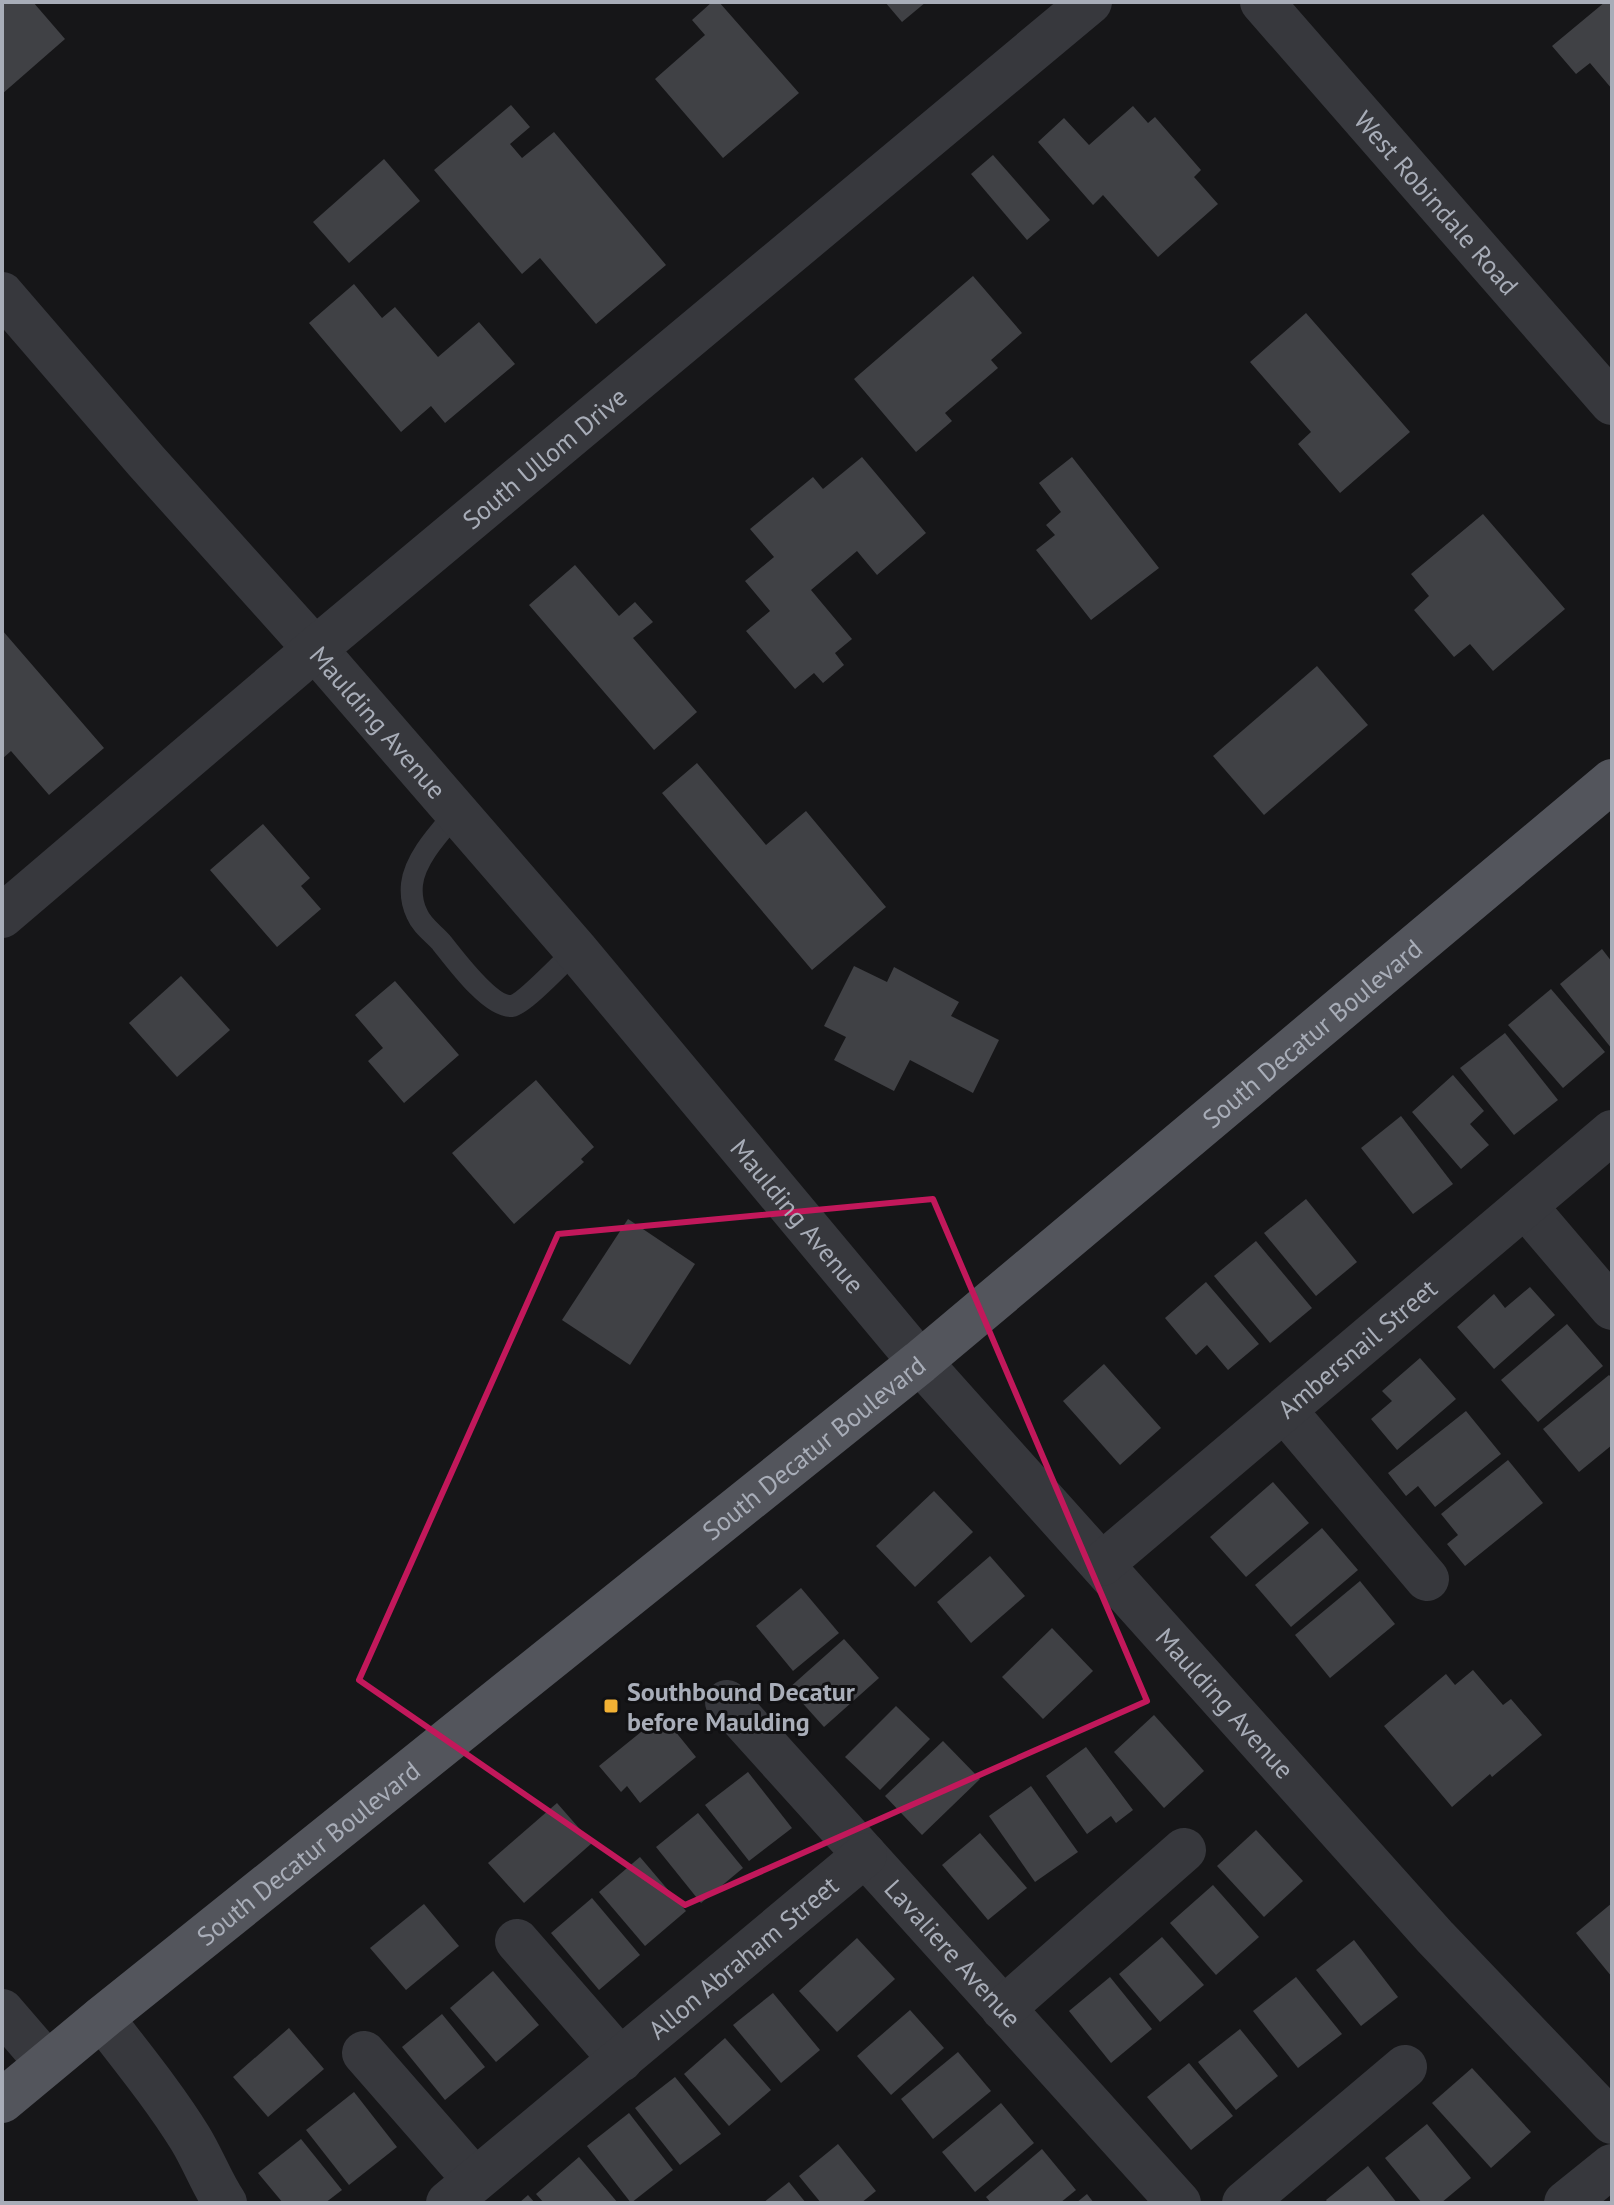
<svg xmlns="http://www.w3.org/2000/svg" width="1614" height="2205" font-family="'PT Sans',sans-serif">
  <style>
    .building { fill: #404145 }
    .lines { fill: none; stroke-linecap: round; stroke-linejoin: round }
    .service { stroke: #37383d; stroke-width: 22 }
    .minor { stroke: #37383d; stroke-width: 44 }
    .tertiary { stroke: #37383d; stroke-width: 44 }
    .primary { stroke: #53555c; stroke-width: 44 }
    .marked { fill: none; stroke: #c2185b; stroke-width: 6; stroke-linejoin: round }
    .poi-dot { fill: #f2b134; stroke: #111113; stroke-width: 3 }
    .labels { text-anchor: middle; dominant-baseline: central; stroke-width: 6; stroke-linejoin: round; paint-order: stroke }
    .street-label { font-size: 26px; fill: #a8adb8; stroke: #111113 }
    .poi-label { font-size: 26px; font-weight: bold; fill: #a8adb8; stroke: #111113; text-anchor: start }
  </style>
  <rect width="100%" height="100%" fill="#161618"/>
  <g class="building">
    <polygon points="2,2 33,2 65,39 2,94"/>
    <polygon points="712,2 719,2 799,93 723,158 655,79 705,35 692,20"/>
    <polygon points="885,2 926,2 902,22"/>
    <polygon points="1605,2 1612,2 1612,89 1590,63 1576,74 1552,46"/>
    <polygon points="511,105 530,127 510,144 522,158 554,132 666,265 596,324 540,258 522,274 434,170"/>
    <polygon points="1133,106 1148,123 1155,117 1201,170 1194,177 1218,204 1158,257 1103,195 1093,205 1038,142 1064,118 1089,145"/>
    <polygon points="993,155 1050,220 1027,240 971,174"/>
    <polygon points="384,159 420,201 349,263 313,222"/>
    <polygon points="973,276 1022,333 991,360 998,368 945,413 952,421 916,452 854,379"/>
    <polygon points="354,284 382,318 395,307 438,357 479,322 515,364 445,423 431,406 401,432 309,323"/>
    <polygon points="1306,313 1410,432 1340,493 1298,444 1311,432 1250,362"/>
    <polygon points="862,457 926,533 877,575 857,551 811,590 852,639 835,653 844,665 823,683 814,673 795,689 746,631 770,611 745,581 774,557 750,529 813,477 823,489"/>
    <polygon points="1072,457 1159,568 1091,620 1036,550 1055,535 1046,525 1061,512 1039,483"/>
    <polygon points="1483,514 1565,609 1493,671 1470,644 1454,657 1414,610 1429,596 1411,574"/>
    <polygon points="575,565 619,616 635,602 653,622 633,638 697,712 654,750 529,605"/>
    <polygon points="2,630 104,748 49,795 11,751 2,759"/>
    <polygon points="1317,666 1368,725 1264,815 1213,756"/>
    <polygon points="697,763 766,845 806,811 886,907 812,970 662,793"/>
    <polygon points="263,824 310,878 301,886 321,909 277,947 210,870"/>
    <polygon points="1602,949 1612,962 1612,1049 1560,984"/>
    <polygon points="854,966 887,982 894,967 959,1002 951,1016 999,1040 973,1093 910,1060 894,1091 834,1060 846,1037 824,1026"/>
    <polygon points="181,976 230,1030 177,1077 129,1023"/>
    <polygon points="395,981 459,1055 404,1103 368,1061 383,1048 355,1015"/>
    <polygon points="1551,989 1605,1052 1563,1088 1508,1025"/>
    <polygon points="1505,1033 1558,1100 1514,1135 1460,1068"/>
    <polygon points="1453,1075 1484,1111 1470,1124 1489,1145 1461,1169 1412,1112"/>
    <polygon points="536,1080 594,1147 581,1159 584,1162 514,1224 452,1153"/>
    <polygon points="1401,1116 1453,1184 1413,1214 1361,1148"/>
    <polygon points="1306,1199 1357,1262 1316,1296 1264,1233"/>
    <polygon points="628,1219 695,1264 630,1365 562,1320"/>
    <polygon points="1256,1241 1312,1308 1270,1343 1214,1276"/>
    <polygon points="1206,1282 1259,1344 1228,1370 1207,1345 1196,1355 1165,1318"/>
    <polygon points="1530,1287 1555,1315 1494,1369 1457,1327 1494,1294 1505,1308"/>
    <polygon points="1567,1324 1603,1366 1538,1422 1501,1380"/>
    <polygon points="1420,1358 1456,1399 1397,1450 1371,1419 1392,1401 1382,1391"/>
    <polygon points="1104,1364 1161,1428 1120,1465 1063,1401"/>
    <polygon points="1609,1375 1612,1378 1612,1445 1579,1472 1543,1429"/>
    <polygon points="1466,1411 1501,1454 1435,1507 1418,1486 1406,1496 1388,1473"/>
    <polygon points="1508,1460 1543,1503 1465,1566 1447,1544 1458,1535 1441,1514"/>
    <polygon points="1273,1482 1309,1523 1246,1577 1210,1537"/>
    <polygon points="934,1491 973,1532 915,1587 876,1546"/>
    <polygon points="1322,1528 1358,1570 1291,1627 1255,1585"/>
    <polygon points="990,1556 1025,1596 971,1643 937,1602"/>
    <polygon points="1360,1581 1395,1624 1330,1678 1295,1635"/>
    <polygon points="801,1588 839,1633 793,1671 756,1626"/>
    <polygon points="1052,1628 1093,1671 1043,1719 1002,1677"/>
    <polygon points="844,1639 879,1678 824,1727 789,1688"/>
    <polygon points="1473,1670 1503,1705 1511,1699 1542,1735 1492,1777 1490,1774 1452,1807 1384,1726 1446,1674 1455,1685"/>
    <polygon points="896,1706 930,1739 880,1790 845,1757"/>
    <polygon points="662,1715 696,1757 640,1803 627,1786 621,1792 599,1766"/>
    <polygon points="1154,1715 1204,1771 1164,1808 1114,1752"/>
    <polygon points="943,1741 980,1779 922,1835 885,1796"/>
    <polygon points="1086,1747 1133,1810 1116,1823 1111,1816 1087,1834 1046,1776"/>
    <polygon points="748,1772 792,1828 749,1861 705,1805"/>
    <polygon points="1031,1786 1078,1852 1035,1882 989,1816"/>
    <polygon points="557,1803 592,1843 524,1903 488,1863"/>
    <polygon points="698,1813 743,1868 701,1903 656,1847"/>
    <polygon points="1256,1830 1303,1881 1264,1917 1217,1866"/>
    <polygon points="980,1833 1027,1888 988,1920 942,1865"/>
    <polygon points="640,1857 686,1911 645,1946 599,1892"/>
    <polygon points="1213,1885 1259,1937 1216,1975 1170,1923"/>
    <polygon points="592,1898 640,1955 599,1990 551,1933"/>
    <polygon points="1612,1903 1612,1977 1576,1933"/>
    <polygon points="424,1904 459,1946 406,1990 370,1948"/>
    <polygon points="1162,1937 1204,1985 1160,2022 1119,1974"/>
    <polygon points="857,1938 895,1979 837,2032 799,1991"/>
    <polygon points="1354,1940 1398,1997 1361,2026 1316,1970"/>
    <polygon points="493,1971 539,2025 496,2062 450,2008"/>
    <polygon points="1110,1977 1152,2029 1111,2063 1069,2011"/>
    <polygon points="1296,1977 1342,2034 1298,2068 1253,2011"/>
    <polygon points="773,1993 820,2050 781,2083 733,2025"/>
    <polygon points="910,2010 944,2048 891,2095 857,2056"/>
    <polygon points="442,2014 485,2067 445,2100 402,2047"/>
    <polygon points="289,2028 324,2069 268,2117 233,2077"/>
    <polygon points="1240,2029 1278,2076 1236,2110 1198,2062"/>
    <polygon points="725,2038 771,2090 729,2126 684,2074"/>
    <polygon points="958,2052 991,2091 933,2139 901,2099"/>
    <polygon points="1189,2063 1233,2116 1191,2150 1147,2097"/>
    <polygon points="1472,2068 1531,2132 1491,2168 1432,2103"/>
    <polygon points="675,2077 721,2134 680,2165 635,2108"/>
    <polygon points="354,2092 397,2147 349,2185 306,2130"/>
    <polygon points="1001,2103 1034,2143 975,2192 942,2152"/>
    <polygon points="629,2113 673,2170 631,2203 587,2146"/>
    <polygon points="1427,2124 1471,2178 1441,2203 1422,2203 1385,2158"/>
    <polygon points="301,2139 342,2190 325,2203 283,2203 258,2173"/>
    <polygon points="838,2144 876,2191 861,2203 821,2203 799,2176"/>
    <polygon points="1042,2149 1076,2190 1060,2203 991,2203 986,2197"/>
    <polygon points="579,2157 618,2203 544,2203 536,2194"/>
    <polygon points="1368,2166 1397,2203 1328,2203 1326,2200"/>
    <polygon points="789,2182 806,2203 763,2203"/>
    <polygon points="1087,2194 1094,2203 1076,2203"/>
    <polygon points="528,2195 535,2203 519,2203"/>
  </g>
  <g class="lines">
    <path class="service" d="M 456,813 C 440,832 415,858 412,884 C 411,894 413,906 417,914 C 422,926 433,933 441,942 C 454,958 490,1008 512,1006 C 524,1004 564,961 576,950"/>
    <g class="minor">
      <path id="s1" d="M 2,294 L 146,461 L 315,649 L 576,950 L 920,1362 L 1435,1937 L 1612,2122"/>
      <path id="s2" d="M 2,916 L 315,649 L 1090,2"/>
      <polyline points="1525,1206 1612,1308"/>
      <polyline points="1285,1411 1427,1579"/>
      <path id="s3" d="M 1102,1564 L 1612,1132"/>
      <path id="s4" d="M 727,1702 L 1179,2203"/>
      <polyline points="517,1941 621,2060"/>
      <polyline points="1003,2009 1184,1850"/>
      <polyline points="2,2011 47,2063"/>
      <path d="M 102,2018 C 132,2057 164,2096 190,2138 C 203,2159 211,2182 225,2203"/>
      <polyline points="364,2053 475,2180"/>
      <path id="s5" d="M 448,2203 L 865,1855"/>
      <polyline points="1244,2203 1405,2067"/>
      <polyline points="1566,2203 1612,2166"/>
    </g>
    <path class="tertiary" id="s6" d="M 1262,2 L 1612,403"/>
    <path class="primary" id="s7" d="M 2,2101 L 102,2018 L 920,1362 L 1612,781"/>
  </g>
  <path class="marked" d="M 933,1199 L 1147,1701 L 685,1905 L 359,1680 L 558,1234 Z"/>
  <rect class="poi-dot" x="603" y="1698" width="16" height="16" rx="4"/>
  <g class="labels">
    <g class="street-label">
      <text stroke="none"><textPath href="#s6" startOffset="266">West Robindale Road</textPath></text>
      <text stroke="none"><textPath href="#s2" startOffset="710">South Ullom Drive</textPath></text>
      <text stroke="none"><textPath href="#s1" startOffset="570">Maulding Avenue</textPath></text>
      <text stroke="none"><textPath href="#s7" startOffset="1690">South Decatur Boulevard</textPath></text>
      <text stroke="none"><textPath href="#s1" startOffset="1218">Maulding Avenue</textPath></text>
      <text stroke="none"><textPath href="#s3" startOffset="334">Ambersnail Street</textPath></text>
      <text stroke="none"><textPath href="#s7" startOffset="1042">South Decatur Boulevard</textPath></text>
      <text stroke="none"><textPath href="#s1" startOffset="1866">Maulding Avenue</textPath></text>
      <text stroke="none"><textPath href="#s7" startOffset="394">South Decatur Boulevard</textPath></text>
      <text stroke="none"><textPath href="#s4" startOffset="338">Lavaliere Avenue</textPath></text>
      <text stroke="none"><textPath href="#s5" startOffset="384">Allon Abraham Street</textPath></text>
    </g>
    <g class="poi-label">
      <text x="627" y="1691">Southbound Decatur<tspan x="627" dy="30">before Maulding</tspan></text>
    </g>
  </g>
  <rect width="1614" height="2205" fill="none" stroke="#a8adb8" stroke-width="8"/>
</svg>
